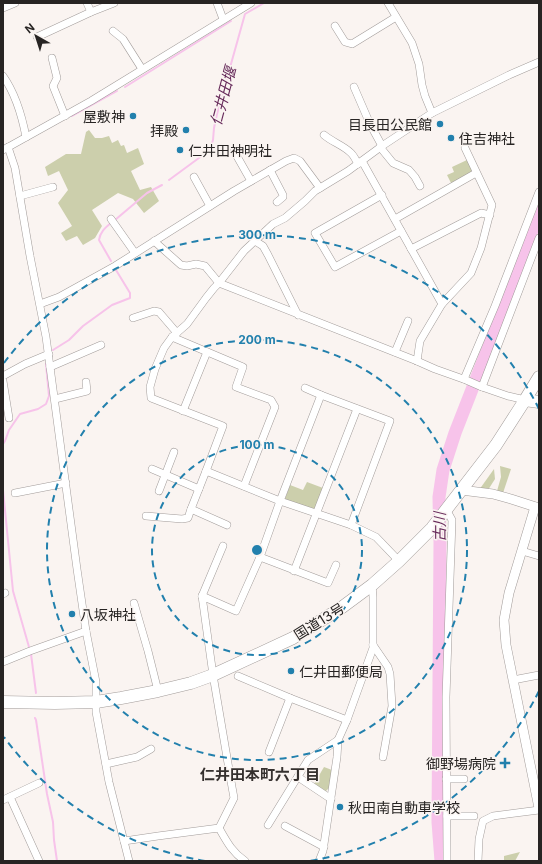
<svg xmlns="http://www.w3.org/2000/svg" width="542" height="864" font-family="Inter,'Noto Sans JP',sans-serif">
  <style>
    .green { fill: #cccfac }
    .lines { fill: none; stroke-linecap: round; stroke-linejoin: round }
    .stream { stroke: #f7c3ea; stroke-width: 2 }
    .river { stroke: #f7c3ea; stroke-width: 13 }
    .minor-casing { stroke: #a29c9a; stroke-width: 8 }
    .tertiary-casing { stroke: #a29c9a; stroke-width: 10 }
    .primary-casing { stroke: #a29c9a; stroke-width: 13 }
    .trunk-casing { stroke: #a29c9a; stroke-width: 13 }
    .minor { stroke: #fff; stroke-width: 7 }
    .tertiary { stroke: #fff; stroke-width: 9 }
    .primary { stroke: #fff; stroke-width: 12 }
    .trunk { stroke: #fff; stroke-width: 12 }
    .ring { fill: none; stroke: #2280ad; stroke-width: 2; stroke-dasharray: 7 5 }
    .poi-dot { fill: #2280ad; stroke: #faf4f1; stroke-width: 1.5 }
    .labels { text-anchor: middle; dominant-baseline: central; stroke-width: 3; stroke-linejoin: round; paint-order: stroke }
    .poi-label { font-size: 14px; fill: #272423; stroke: #faf4f1; text-anchor: start }
    .street-label { font-size: 14px; fill: #272423; stroke: #faf4f1 }
    .water-label { font-size: 15px; font-style: italic; fill: #672b5b; stroke: #faf4f1 }
    .neighbourhood-label { font-size: 15px; font-weight: bold; fill: #35302e; stroke: #faf4f1 }
    .centre { fill: #2280ad; stroke: #faf4f1; stroke-width: 2 }
    .ring-label { font-size: 12px; text-anchor: middle; font-weight: bold; fill: #2280ad; stroke: #faf4f1; stroke-width: 3; stroke-linejoin: round; paint-order: stroke }
  </style>
  <rect width="100%" height="100%" fill="#faf4f1"/>
  <g class="green">
    <polygon points="89,130 95,138 102,138 109,136 112,143 118,140 121,146 124,145 127,153 138,148 144,164 131,171 140,190 151,187 159,201 144,213 133,199 118,193 92,210 102,226 95,238 83,245 77,236 66,241 61,233 72,226 58,203 68,190 59,171 48,176 45,167 66,154 81,154 86,132"/>
    <polygon points="467,160 472,169 471,174 451,183 447,175 454,172 452,167"/>
    <polygon points="500,466 511,469 503,493 497,491 501,477"/>
    <polygon points="494,469 495,479 488,490 479,490"/>
    <polygon points="307,482 323,488 314,510 285,499 290,485 303,490"/>
    <polygon points="324,767 332,770 330,787 325,792 314,784"/>
    <polygon points="520,852 515,861 504,861 504,856"/>
  </g>
  <g class="lines">
    <g class="stream">
      <polyline points="125,87 231,21"/>
      <polyline points="72,116 117,91"/>
      <polyline points="169,180 203,155 211,146 213,140 214,128 217,114 245,14 264,3"/>
      <polyline points="115,220 147,193 162,185"/>
      <path d="M 111,261 L 99,240 C 100,232 105,228 111,223"/>
      <polyline points="53,350 69,340 83,326 112,305 130,298 130,293 116,270"/>
      <polyline points="3,444 5,441 9,430 20,414 38,409 46,404 49,396 46,364"/>
      <polyline points="3,490 13,591 29,647"/>
      <polyline points="31,654 36,693"/>
      <polyline points="35,718 36,720 47,794 53,822 54,840 57,861"/>
    </g>
    <polyline class="river" points="441,861 438,822 440,543 439,497 443,470 455,433 505,305 539,211"/>
    <g class="minor-casing">
      <g id="minor">
        <polyline points="217,3 223,19"/>
        <polyline points="388,3 412,43 419,64 422,85 425,96 432,113"/>
        <polyline points="3,8 15,3"/>
        <polyline points="91,12 114,3"/>
        <polyline points="335,26 345,42 352,44 396,17"/>
        <polyline points="113,31 123,39 142,69"/>
        <polyline points="37,37 91,12 87,3"/>
        <polyline points="52,58 57,78 53,86 65,116"/>
        <path d="M 3,76 C 15,93 22,116 26,137"/>
        <polyline points="354,87 370,124 382,146"/>
        <path d="M 324,135 C 332,142 343,145 351,153 C 354,156 356,160 358,164"/>
        <polyline points="8,147 15,168 30,256 46,337 77,569 86,631 96,682 96,712 109,782 129,861"/>
        <polyline points="380,147 393,163 409,170 415,177 420,186"/>
        <polyline points="3,150 91,101 251,3"/>
        <polyline points="234,151 251,181"/>
        <polyline points="362,161 442,304"/>
        <polyline points="270,170 283,195 283,197 277,202"/>
        <polyline points="194,177 210,206"/>
        <polyline points="382,195 315,233 335,267 401,231"/>
        <polyline points="20,196 53,187"/>
        <polyline points="111,219 135,253"/>
        <polyline points="395,219 476,173"/>
        <polyline points="154,241 181,265 187,266 196,264 205,266 219,283 417,361 435,369 466,380 482,387 508,396 525,400"/>
        <polyline points="255,241 263,246 268,255 298,315"/>
        <polyline points="411,249 481,213 490,215"/>
        <polyline points="40,304 59,297 115,266 234,191 286,161 294,158 300,161 320,188 348,171 382,146 432,113 509,75 539,62"/>
        <polyline points="133,318 154,311 159,312 177,333"/>
        <polyline points="172,337 243,367 236,387 271,400 275,407 244,486"/>
        <polyline points="395,352 408,321"/>
        <polyline points="417,361 420,341 442,304 471,273 481,248 492,205 465,148"/>
        <polyline points="50,367 101,345"/>
        <polyline points="3,376 25,364 49,354"/>
        <polyline points="464,379 495,306 539,192"/>
        <polyline points="3,381 9,418"/>
        <polyline points="482,387 539,238"/>
        <polyline points="305,388 321,395"/>
        <polygon points="321,395 390,421 351,525 280,501"/>
        <polyline points="55,399 87,391 86,382"/>
        <polyline points="183,411 207,352"/>
        <polyline points="152,469 199,489"/>
        <polyline points="206,471 223,426 151,398 150,387 155,369 164,348 172,337 187,324 206,298 214,288 219,283 244,251 273,224 285,218 305,201 315,191 320,188"/>
        <polyline points="159,491 174,452"/>
        <polyline points="15,493 66,483"/>
        <polyline points="446,509 452,520 446,697 447,853 447,861"/>
        <polyline points="146,516 182,519 188,518 191,509"/>
        <polyline points="351,525 376,537 399,561"/>
        <polyline points="522,551 539,556"/>
        <polyline points="260,557 328,583 336,565"/>
        <polyline points="294,571 357,409"/>
        <polyline points="3,594 5,593"/>
        <polyline points="202,596 223,546"/>
        <polyline points="134,603 148,651 158,691"/>
        <polyline points="373,645 388,667 390,674 392,706 383,757"/>
        <polyline points="3,662 30,651 86,631"/>
        <polyline points="238,676 290,698 347,720"/>
        <polyline points="513,680 539,675"/>
        <polyline points="269,752 290,698"/>
        <polyline points="106,764 137,757 151,749"/>
        <polyline points="298,777 331,799"/>
        <polyline points="446,779 464,779"/>
        <polyline points="10,797 39,861"/>
        <polyline points="3,800 39,783"/>
        <polyline points="447,816 474,816"/>
        <polyline points="268,825 308,760 338,740"/>
        <polyline points="285,826 324,847"/>
        <polyline points="219,828 234,798 232,787 213,675 202,596 236,611 260,557 280,501 206,471 191,509 227,525"/>
        <path d="M 124,841 L 158,836 L 219,828 C 227,842 232,852 245,861"/>
        <polyline points="319,861 323,851 337,757 338,740 347,720 373,648 373,597 372,585"/>
        <polyline points="478,861 479,839 483,821 493,816 539,810"/>
      </g>
    </g>
    <g class="tertiary-casing">
      <g id="tertiary">
        <polyline points="461,490 493,494 511,499 539,508"/>
        <polyline points="535,507 509,593 504,620 506,645 539,808"/>
      </g>
    </g>
    <g class="primary-casing">
      <polyline id="primary" points="525,400 539,402"/>
    </g>
    <g class="trunk-casing">
      <polyline id="trunk" points="3,702 55,703 96,702 121,698 158,691 191,683 213,675 293,638 341,608 372,585 399,561 432,528 496,445 525,400 539,377"/>
    </g>
    <use href="#minor" class="minor"/>
    <use href="#tertiary" class="tertiary"/>
    <use href="#primary" class="primary"/>
    <use href="#trunk" class="trunk"/>
  </g>
  <g class="ring">
    <circle cx="257" cy="550" r="105"/>
    <circle cx="257" cy="550" r="210"/>
    <path d="M539 691A315 315 0 0 1 309 861M205 861A315 315 0 0 1 4 737M4 363A315 315 0 0 1 539 409"/>
  </g>
  <g class="poi-dot">
    <circle cx="133" cy="116" r="4"/>
    <circle cx="440" cy="124" r="4"/>
    <circle cx="186" cy="130" r="4"/>
    <circle cx="451" cy="138" r="4"/>
    <circle cx="180" cy="150" r="4"/>
    <circle cx="72" cy="614" r="4"/>
    <circle cx="291" cy="671" r="4"/>
    <path d="M503 757h4v4h4v4h-4v4h-4v-4h-4v-4h4z"/>
    <circle cx="340" cy="807" r="4"/>
  </g>
  <g class="labels">
    <g class="poi-label">
      <text x="125" y="116" text-anchor="end">屋敷神</text>
      <text x="432" y="124" text-anchor="end">目長田公民館</text>
      <text x="178" y="130" text-anchor="end">拝殿</text>
      <text x="459" y="138">住吉神社</text>
      <text x="188" y="150">仁井田神明社</text>
      <text x="80" y="614">八坂神社</text>
      <text x="299" y="671">仁井田郵便局</text>
      <text x="496" y="763" text-anchor="end">御野場病院</text>
      <text x="348" y="807">秋田南自動車学校</text>
    </g>
    <g class="street-label">
      <text transform="translate(319 621) rotate(-32)">国道13号</text>
    </g>
    <g class="water-label">
      <text transform="translate(223 96) rotate(-75)">仁井田堰</text>
      <text transform="translate(439 527) rotate(-90)">古川</text>
    </g>
    <g class="neighbourhood-label">
      <text x="260" y="774">仁井田本町六丁目</text>
    </g>
  </g>
  <circle cx="257" cy="550" r="6" class="centre"/>
  <g class="ring-label">
    <text x="257" y="239">300 m</text>
    <text x="257" y="344">200 m</text>
    <text x="257" y="449">100 m</text>
  </g>
  <rect width="542" height="864" fill="none" stroke="#272423" stroke-width="8"/>
  <g transform="translate(36 36) rotate(321)" stroke="#faf4f1" stroke-width="3" paint-order="stroke">
  <path d="M0-3L7 15L0 10L-7 15Z" fill="#272423"/>
  <text y="-6" font-size="11" font-weight="bold" text-anchor="middle" fill="#272423">N</text>
  </g>
</svg>
